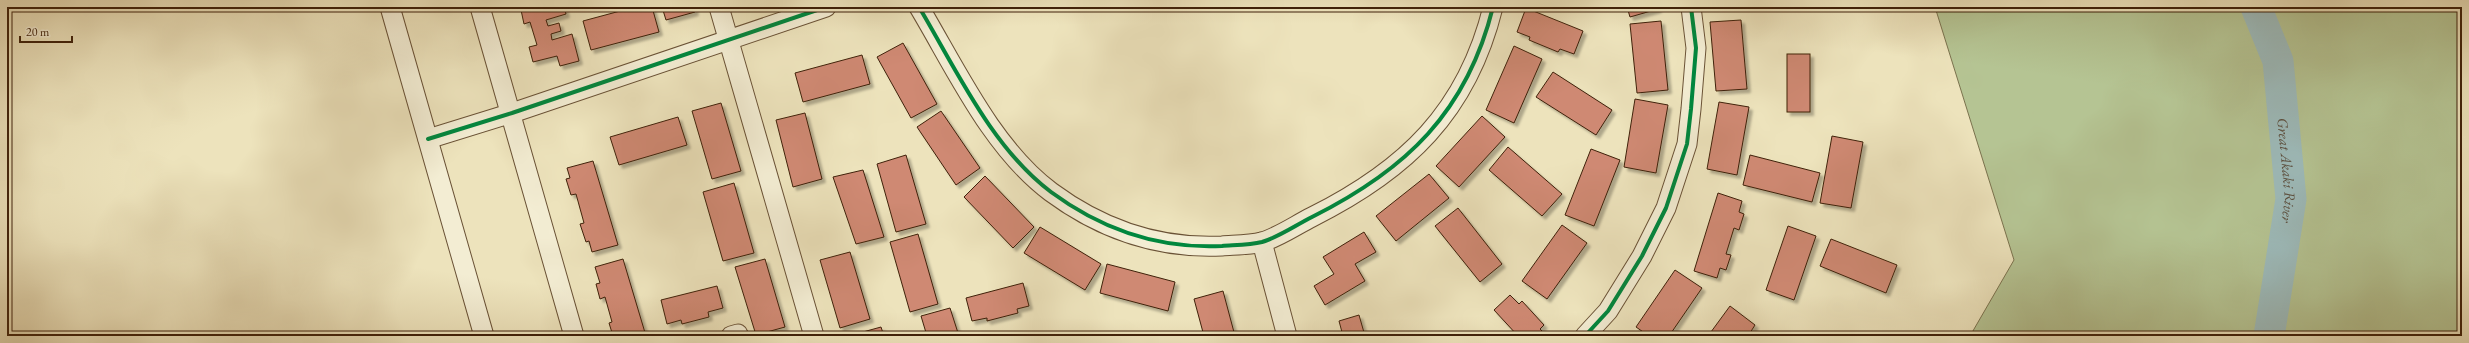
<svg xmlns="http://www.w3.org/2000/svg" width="2469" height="343" font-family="'EB Garamond',serif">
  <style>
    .green { fill: #b5c493; stroke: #7a724e }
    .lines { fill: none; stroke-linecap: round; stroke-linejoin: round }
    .river { stroke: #9dbbbb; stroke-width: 31 }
    .building { fill: #cf8973; stroke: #3f210a; filter: url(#shadow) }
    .minor-casing { stroke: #6a5236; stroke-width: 21 }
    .minor { stroke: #f3edd3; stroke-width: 19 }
    .cycleway-casing { stroke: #f3edd3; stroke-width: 6 }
    .cycleway { stroke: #00873e; stroke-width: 4 }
    .labels { text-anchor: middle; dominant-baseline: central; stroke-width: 4; stroke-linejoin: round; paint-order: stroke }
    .water-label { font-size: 15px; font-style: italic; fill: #5b4f3f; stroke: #f3edd3 }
  </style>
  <defs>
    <filter id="shadow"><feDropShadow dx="3.5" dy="3.5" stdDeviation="1" flood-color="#0004"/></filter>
  </defs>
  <rect width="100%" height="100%" fill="#ede3bc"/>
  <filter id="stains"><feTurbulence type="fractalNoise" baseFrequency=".005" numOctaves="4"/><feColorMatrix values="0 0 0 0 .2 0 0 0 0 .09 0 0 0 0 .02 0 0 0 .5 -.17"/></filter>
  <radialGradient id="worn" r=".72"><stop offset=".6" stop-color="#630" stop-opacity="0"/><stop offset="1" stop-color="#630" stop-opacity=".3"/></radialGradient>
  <polygon class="green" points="1935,7 2462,7 2462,336 1970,336 2014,260"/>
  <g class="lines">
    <path class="river" id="s1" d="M 2256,7 L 2278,61 L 2291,199 L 2269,336"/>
  </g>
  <g class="building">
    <polygon points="531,7 564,7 566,14 546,20 548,26 559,23 561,31 551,34 552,40 572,34 579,61 560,66 557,56 533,62 529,47 537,45 530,22 524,24 521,10"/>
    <polygon points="635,7 652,7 659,32 591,50 583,21"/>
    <polygon points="662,7 694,7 695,12 666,20"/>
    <polygon points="1627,7 1658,7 1658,9 1630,17"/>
    <polygon points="1526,8 1583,31 1574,54 1560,49 1558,52 1529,40 1530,37 1517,32"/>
    <polygon points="1741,20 1747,89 1716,91 1710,22"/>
    <polygon points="1661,21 1668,90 1637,93 1630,24"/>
    <polygon points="903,43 937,104 911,118 877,57"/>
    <polygon points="1514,46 1542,59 1514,123 1486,110"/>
    <rect x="1787" y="54" width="23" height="58"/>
    <polygon points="862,55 870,84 803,102 795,73"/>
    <polygon points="1553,72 1612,110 1596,135 1536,97"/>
    <polygon points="1635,99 1668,105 1656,173 1624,167"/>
    <polygon points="1719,102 1749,107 1737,175 1707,169"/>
    <polygon points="721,103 741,171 712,179 692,111"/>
    <polygon points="941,111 980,168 956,185 917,127"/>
    <polygon points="805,113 822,179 793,187 776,120"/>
    <polygon points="1482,116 1505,137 1459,187 1436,166"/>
    <polygon points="678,117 687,145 619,165 610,137"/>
    <polygon points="1832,136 1863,142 1851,208 1820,203"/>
    <polygon points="1508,147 1562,194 1542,216 1489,170"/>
    <polygon points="1591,149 1620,160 1594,226 1565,215"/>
    <polygon points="906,155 926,224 896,232 877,164"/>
    <polygon points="1750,155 1820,173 1812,202 1743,185"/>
    <polygon points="593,161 618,245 592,252 589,241 586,242 580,224 584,223 576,194 571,195 566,179 570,178 567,168"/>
    <polygon points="863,170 884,237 856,244 833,177"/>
    <polygon points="1429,174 1449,198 1396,241 1376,216"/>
    <polygon points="985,176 1034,227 1013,248 964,197"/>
    <polygon points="734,183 754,253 723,261 703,192"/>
    <polygon points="1718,193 1742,201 1739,212 1744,214 1739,230 1734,228 1726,254 1731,255 1726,270 1720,268 1717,278 1694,271"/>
    <polygon points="1458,208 1502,264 1480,282 1435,226"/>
    <polygon points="1562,225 1587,243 1547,299 1522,281"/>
    <polygon points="1788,226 1816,236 1794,300 1766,290"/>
    <polygon points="1040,227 1101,264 1085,290 1024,253"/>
    <polygon points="1364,232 1376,252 1355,264 1365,281 1325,305 1314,286 1334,274 1323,257"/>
    <polygon points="918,234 938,304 910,312 890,242"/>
    <polygon points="1831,239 1897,265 1886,293 1820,266"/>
    <polygon points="850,252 870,319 840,328 820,260"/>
    <polygon points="623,259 646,336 613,336 609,323 612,322 605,297 600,299 596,284 600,283 595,267"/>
    <polygon points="765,259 785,327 756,335 735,267"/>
    <polygon points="1107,264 1175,282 1168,311 1100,293"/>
    <polygon points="1675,270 1702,288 1669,336 1649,336 1636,327"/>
    <polygon points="1023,283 1029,306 1017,309 1018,313 987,321 987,318 972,321 966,298"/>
    <polygon points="717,286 723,308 708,312 709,317 682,324 681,320 667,324 661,300"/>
    <polygon points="1223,291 1235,336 1204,336 1194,299"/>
    <polygon points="1510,295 1519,304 1522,301 1544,325 1540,329 1547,336 1518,336 1494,310"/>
    <polygon points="1730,306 1755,325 1748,336 1708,336"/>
    <polygon points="950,308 959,336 927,336 921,316"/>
    <polygon points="1359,315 1365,336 1343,336 1339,321"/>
    <polygon points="881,327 884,336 852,336 852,335"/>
  </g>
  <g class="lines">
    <g class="minor-casing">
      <g id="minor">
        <polyline points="390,7 484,336"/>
        <polyline points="480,7 574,336"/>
        <polyline points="719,7 814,336"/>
        <path d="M 919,7 C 956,69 992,148 1051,192 C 1101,229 1159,249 1222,246 C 1235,245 1250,245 1262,242 C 1279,237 1296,225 1312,217 C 1406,170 1467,112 1493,7"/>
        <polyline points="428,139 512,113 826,7"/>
        <polyline points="1262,242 1287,336"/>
        <polyline points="731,336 738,334"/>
        <polyline points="1585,336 1608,311 1642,256 1666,208 1687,144 1691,109 1696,48 1691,7"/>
      </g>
    </g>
    <use href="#minor" class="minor"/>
    <g class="cycleway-casing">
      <g id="cycleway">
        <path d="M 919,7 C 956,69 992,148 1051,192 C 1101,229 1159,249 1222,246 C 1235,245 1250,245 1262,242 C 1279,237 1296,225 1312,217 C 1406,170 1467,112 1493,7"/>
        <polyline points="428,139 512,113 826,7"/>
        <polyline points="1585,336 1608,311 1642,256 1666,208 1687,144 1691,109 1696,48 1691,7"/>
      </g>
    </g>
    <use href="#cycleway" class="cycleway"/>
  </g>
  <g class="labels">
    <g class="water-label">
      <text stroke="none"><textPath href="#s1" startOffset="168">Great Akaki River</textPath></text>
    </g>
  </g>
  <rect width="2469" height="343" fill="none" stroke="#ede3bc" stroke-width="24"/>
  <rect x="8" y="8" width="2453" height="327" fill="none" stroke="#3f210a" stroke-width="2"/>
  <rect x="12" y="12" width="2445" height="319" fill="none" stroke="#3f210a"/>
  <path d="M20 36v6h52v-6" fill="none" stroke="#3f210a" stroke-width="2"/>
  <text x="26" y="36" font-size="12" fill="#3f210a" stroke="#f3edd3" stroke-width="3" paint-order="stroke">20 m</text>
  <rect width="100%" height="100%" filter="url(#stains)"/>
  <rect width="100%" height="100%" fill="url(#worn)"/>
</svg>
